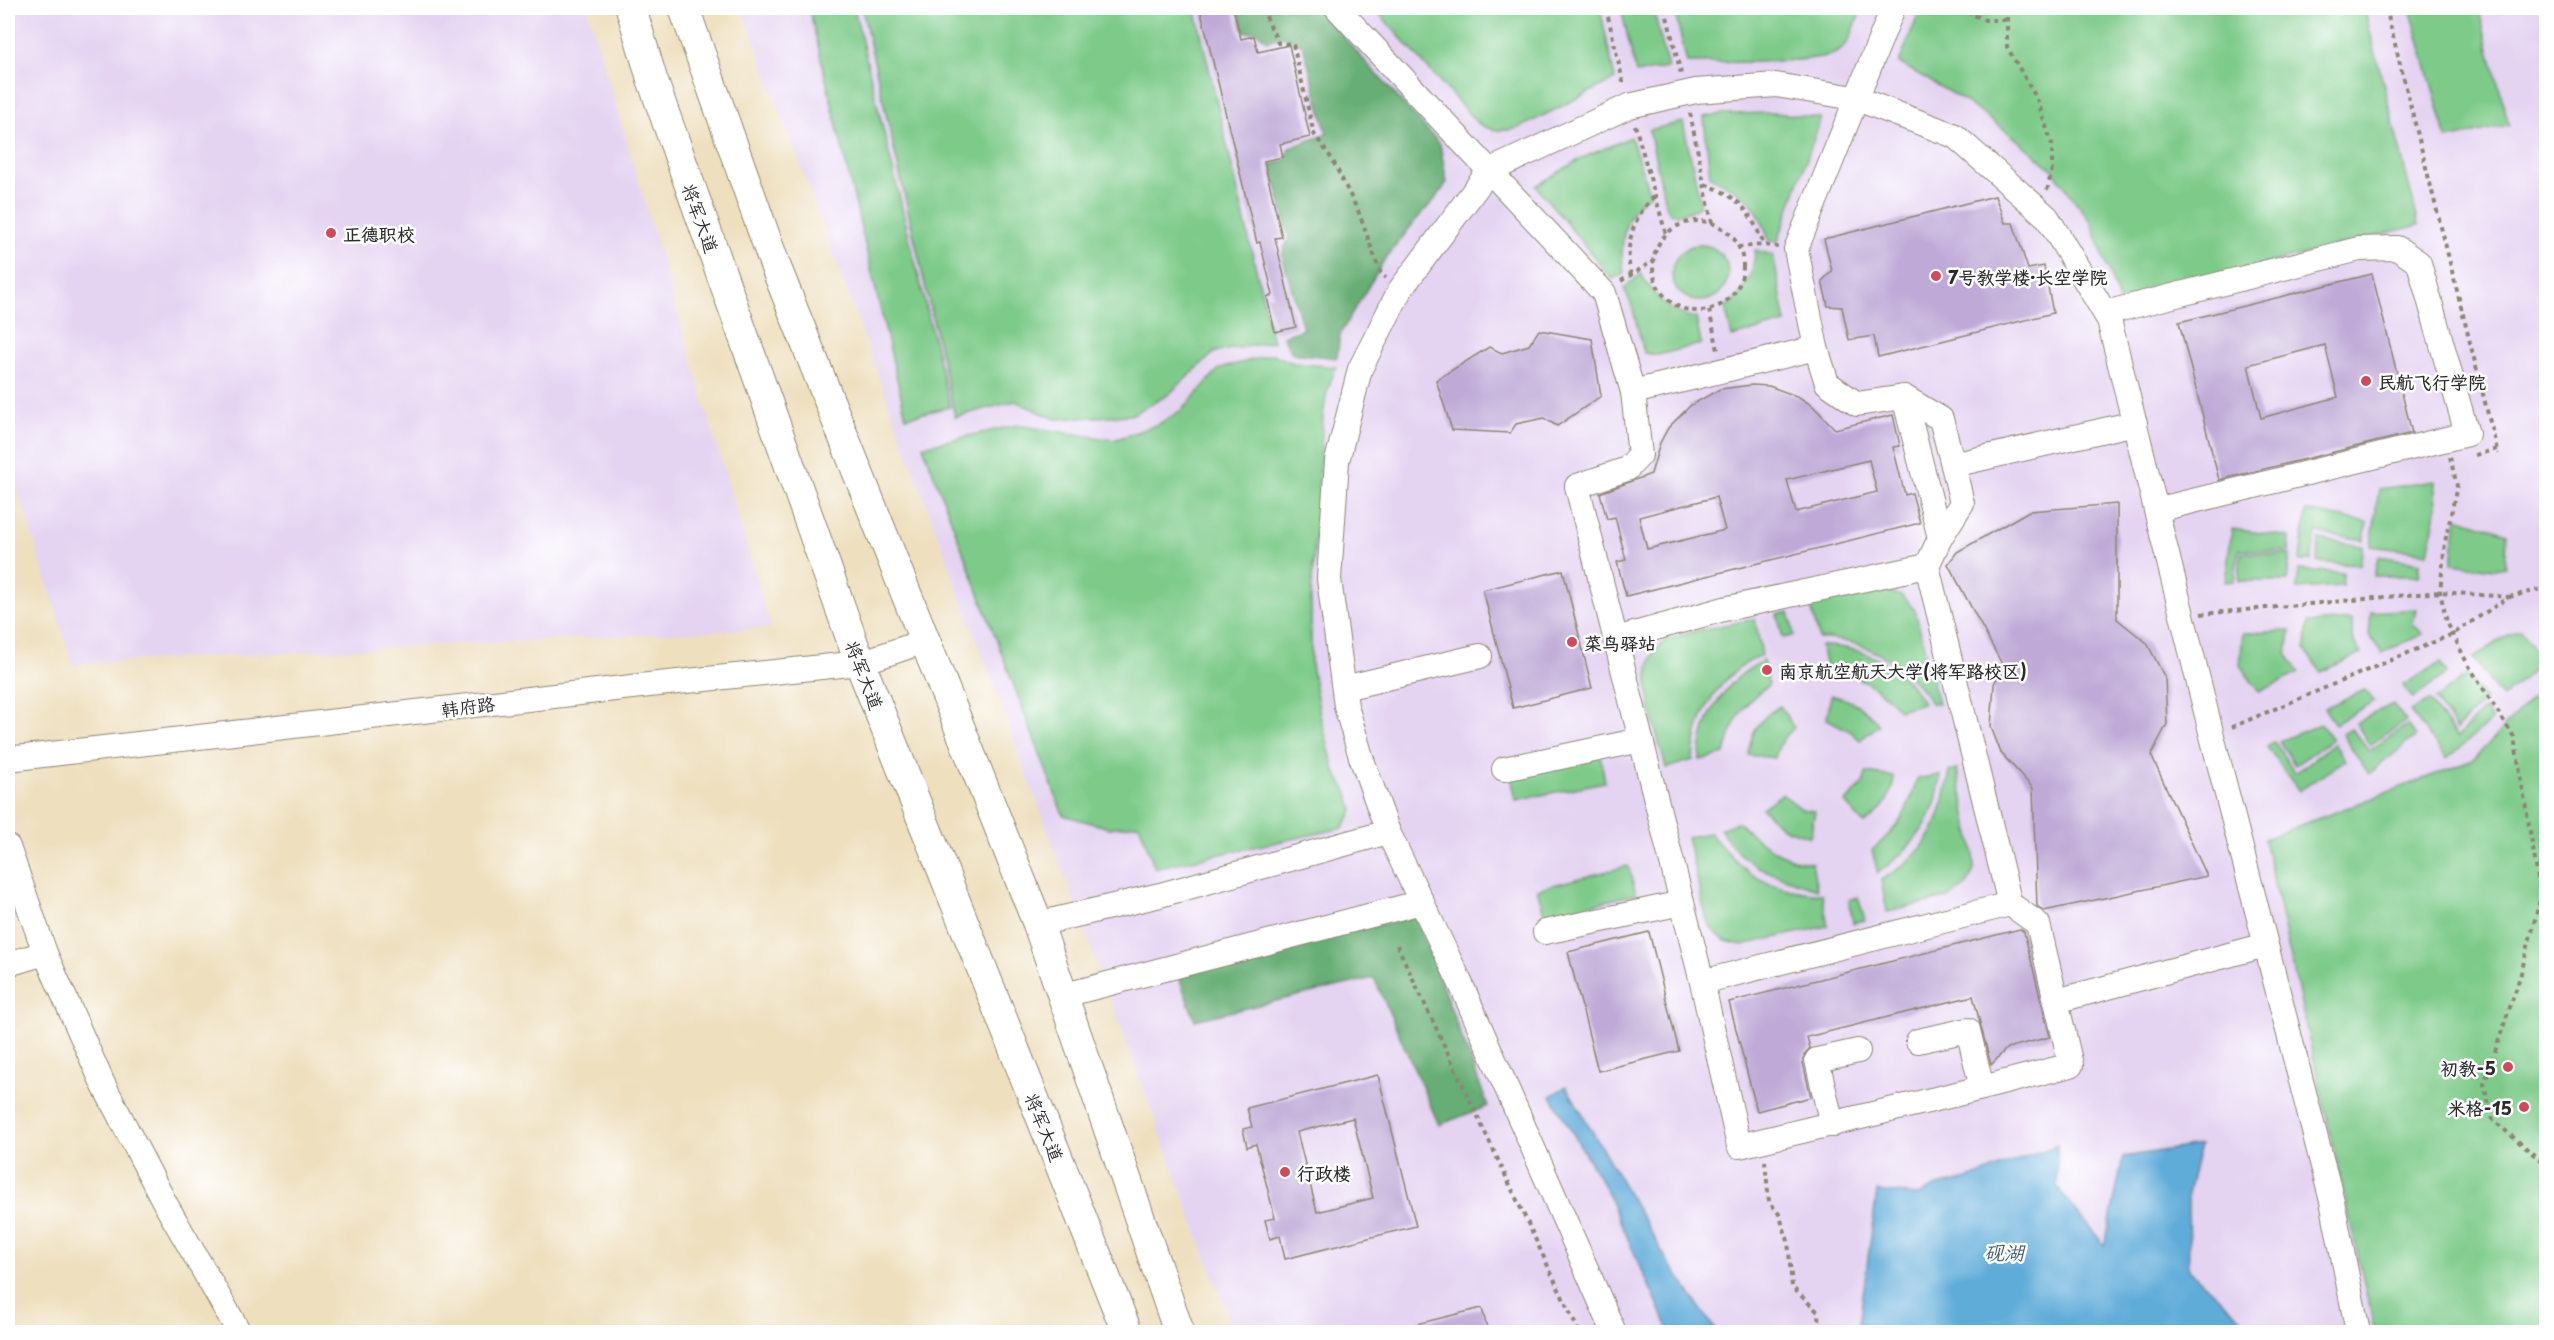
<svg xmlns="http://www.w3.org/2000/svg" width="2554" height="1340" font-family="'Playpen Sans','LXGW WenKai TC',sans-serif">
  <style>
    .built { fill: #e4d3f1 }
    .green { fill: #7dca89; stroke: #547a5a; stroke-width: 1.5 }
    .forest { fill: #66ae75; stroke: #486c50; stroke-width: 1.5 }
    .water { fill: #60acd9; stroke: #466c82; stroke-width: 1.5 }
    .building { fill: #bfaad7; fill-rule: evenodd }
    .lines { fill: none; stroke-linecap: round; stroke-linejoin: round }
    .minor-casing { stroke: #8c8574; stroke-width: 26 }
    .major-casing { stroke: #8c8574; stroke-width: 32 }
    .path { stroke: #8c8574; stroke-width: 4; stroke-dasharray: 4.5 4.5; stroke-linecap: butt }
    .minor { stroke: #fff; stroke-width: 24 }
    .major { stroke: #fff; stroke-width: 30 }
    .poi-dot { fill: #d1495b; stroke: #fff; stroke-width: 2 }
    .labels { text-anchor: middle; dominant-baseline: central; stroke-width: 5; stroke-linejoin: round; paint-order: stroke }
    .street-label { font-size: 18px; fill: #2b2b2b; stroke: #fff }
    .poi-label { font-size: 18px; font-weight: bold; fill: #2b2b2b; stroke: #fff; text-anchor: start }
    .water-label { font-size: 20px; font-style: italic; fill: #405f71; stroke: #fff }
  </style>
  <rect width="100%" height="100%" fill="#fff"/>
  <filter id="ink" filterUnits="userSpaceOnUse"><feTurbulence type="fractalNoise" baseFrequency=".0167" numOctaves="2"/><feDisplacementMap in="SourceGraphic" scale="12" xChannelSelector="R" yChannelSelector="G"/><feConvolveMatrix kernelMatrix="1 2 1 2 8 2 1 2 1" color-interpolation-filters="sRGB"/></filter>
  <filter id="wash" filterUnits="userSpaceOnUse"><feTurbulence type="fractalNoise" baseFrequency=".008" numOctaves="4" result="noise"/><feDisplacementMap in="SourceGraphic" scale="24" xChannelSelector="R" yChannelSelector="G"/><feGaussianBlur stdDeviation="1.35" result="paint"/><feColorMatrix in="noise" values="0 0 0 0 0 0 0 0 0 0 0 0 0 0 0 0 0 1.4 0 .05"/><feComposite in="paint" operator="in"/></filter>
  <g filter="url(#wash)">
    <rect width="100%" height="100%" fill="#eedfbe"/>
    <g class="built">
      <polygon points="8,8 587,8 771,628 73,664 8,458"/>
      <polygon points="742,8 2546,8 2546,1332 1234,1332"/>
    </g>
    <g class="green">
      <polygon points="809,8 854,8 950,407 906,417"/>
      <polygon points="862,8 1195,8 1273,342 1215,352 1168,395 1131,415 1055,419 1015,401 955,417"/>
      <path d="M 1374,8 L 1600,8 L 1615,79 L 1521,127 C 1504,132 1493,132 1477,123 Z"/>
      <polygon points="1621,8 1653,8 1668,68 1636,73"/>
      <path d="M 1674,8 L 1862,8 C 1856,21 1851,44 1838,52 C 1816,64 1717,62 1687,63 Z"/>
      <polygon points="1921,8 2364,8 2419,225 2119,301 2092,224 2052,169 2009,133 1961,99 1899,63"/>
      <polygon points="2410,8 2478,8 2509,125 2447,139"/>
      <path d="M 1776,113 L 1821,118 L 1778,241 L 1769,241 C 1757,202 1747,194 1710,177 L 1704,117 L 1725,114 Z"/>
      <path d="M 1683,122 L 1700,200 L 1699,206 C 1692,212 1679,215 1670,213 L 1666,206 L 1649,130 Z"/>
      <path d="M 1631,137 L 1650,195 C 1623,209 1619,246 1624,273 L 1612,279 L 1536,186 L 1582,158 Z"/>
      <circle cx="1700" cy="273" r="28"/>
      <path d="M 1755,250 L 1773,255 L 1786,323 L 1732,337 L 1725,307 C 1745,294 1754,274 1755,250 Z"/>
      <path d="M 1641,274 C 1656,299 1668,313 1696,318 L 1701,344 L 1658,355 L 1644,353 L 1632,306 L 1624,288 Z"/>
      <polygon points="1273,354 1293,363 1336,367 1327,391 1323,415 1311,597 1311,664 1320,715 1335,772 1348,793 1353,811 1343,828 1155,868 1139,824 1109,828 1063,815 923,446 1017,425 1114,440 1159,424 1182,410 1219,369"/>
      <polygon points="2435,481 2437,506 2428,553 2371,546 2379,489"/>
      <polygon points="2306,511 2367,522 2364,540 2316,533 2311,561 2300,561"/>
      <polygon points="2457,517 2507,533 2505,567 2495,569 2452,564"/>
      <polygon points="2232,529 2290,537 2289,552 2239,549 2234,581 2225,582"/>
      <polygon points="2319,539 2363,546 2360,565 2317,562"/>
      <polygon points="2241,552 2290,555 2287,581 2239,581"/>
      <polygon points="2378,556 2420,563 2419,576 2374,576"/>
      <polygon points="2299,570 2343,573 2342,586 2297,589"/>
      <path d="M 1878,589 L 1902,596 L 1915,610 L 1938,703 L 1931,703 C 1908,666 1864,637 1819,639 L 1810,603 Z"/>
      <polygon points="2416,609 2413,624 2423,634 2382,653 2369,635 2371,612"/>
      <polygon points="1789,612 1794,636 1783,638 1777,614"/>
      <path d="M 1755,619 L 1762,655 C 1720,673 1695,715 1693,760 L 1666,768 C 1658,735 1630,664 1665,641 C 1678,633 1737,623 1755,619 Z"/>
      <polygon points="2352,620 2352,639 2361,654 2320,672 2305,650 2308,623"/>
      <polygon points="2521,630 2543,661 2502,698 2473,658 2510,634"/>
      <polygon points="2290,631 2287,655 2299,673 2259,692 2240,665 2243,633"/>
      <path d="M 1821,646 C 1862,645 1903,666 1923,703 L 1899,710 C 1880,687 1857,673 1827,670 Z"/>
      <path d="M 1763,661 L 1769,685 C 1743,701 1731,725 1725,754 L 1700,760 C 1700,719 1726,679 1763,661 Z"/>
      <polygon points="2440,663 2447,673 2413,699 2403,685"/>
      <polygon points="2467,675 2485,700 2456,730 2435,699"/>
      <polygon points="2546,683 2546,1332 2375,1332 2264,839 2473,760"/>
      <polygon points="2365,690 2374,701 2335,724 2324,708"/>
      <path d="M 1831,695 C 1852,700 1866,708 1879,725 L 1860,740 L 1850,731 L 1827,719 Z"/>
      <polygon points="2429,701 2457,737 2484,709 2492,720 2447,759 2410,711"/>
      <polygon points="2393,704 2406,721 2370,745 2356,723"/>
      <path d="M 1780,706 L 1794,728 C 1783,737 1778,745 1775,758 L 1749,755 C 1749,733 1761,717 1780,706 Z"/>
      <polygon points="2321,724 2332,740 2295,765 2279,741"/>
      <polygon points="2407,725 2416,736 2369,774 2342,734 2351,728 2369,751"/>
      <polygon points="2274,742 2295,773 2334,744 2345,760 2299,791 2267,747"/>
      <polygon points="1600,754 1605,782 1516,800 1510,772"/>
      <path d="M 1957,769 L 1974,855 L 1974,870 L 1966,886 L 1950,897 L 1887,912 L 1881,880 C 1931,852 1940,824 1950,771 Z"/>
      <path d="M 1866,773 L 1894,777 C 1892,799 1881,812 1864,824 L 1845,803 L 1863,784 Z"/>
      <path d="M 1940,775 C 1938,819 1912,848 1878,873 L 1872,850 C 1900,826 1907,815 1917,779 Z"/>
      <polygon points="1782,794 1802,809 1815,811 1810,837 1781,827 1762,808"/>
      <path d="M 1738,822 C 1761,844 1780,859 1812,863 L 1817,889 C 1776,875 1742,868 1720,829 Z"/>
      <path d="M 1710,833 C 1744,876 1767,890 1822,894 L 1828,926 L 1742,945 L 1726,941 L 1715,933 L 1707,921 L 1687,837 Z"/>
      <polygon points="1628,866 1636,894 1545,916 1537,889"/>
      <polygon points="1858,897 1865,920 1853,923 1849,900"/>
    </g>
    <g class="forest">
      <polygon points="1238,8 1317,8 1440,144 1447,182 1438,196 1416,220 1383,262 1340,334 1337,358 1292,353 1283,336 1303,329 1282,255 1289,237 1271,165 1286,160 1289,148 1327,134 1303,45 1284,36 1268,41 1257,32 1244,32"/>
      <polygon points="1416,917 1488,1106 1439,1125 1374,978 1195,1020 1175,967"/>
    </g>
    <g class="water">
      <polygon points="1566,1086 1668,1262 1717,1332 1670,1332 1604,1186 1551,1096"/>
      <polygon points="2057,1145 2057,1187 2105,1246 2123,1157 2200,1145 2188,1193 2189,1270 2256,1332 1858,1332 1877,1191 1918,1195 1937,1186 1968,1179"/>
    </g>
    <g id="blocks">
      <g class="building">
        <polygon points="1200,8 1233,8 1241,39 1254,36 1258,52 1289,45 1310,137 1280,144 1283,157 1264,161 1282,237 1275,238 1296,327 1275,332 1267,297 1273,295 1260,242 1257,243"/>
        <polygon points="1995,196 2005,223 2013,223 2028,269 2044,266 2053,313 1878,357 1874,336 1849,340 1842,307 1828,306 1822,281 1832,271 1824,239"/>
        <path d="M 2372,274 L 2412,433 L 2219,480 L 2179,322 ZM 2325,345 L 2338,397 L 2261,418 L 2248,365 Z"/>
        <polygon points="1539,330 1592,339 1601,396 1557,426 1544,418 1516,424 1510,433 1452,430 1436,380 1489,347 1502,353 1529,345"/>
        <path d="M 1752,385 L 1769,386 L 1799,397 L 1813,406 L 1835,429 L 1893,415 L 1900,446 L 1893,447 L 1905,495 L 1912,493 L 1920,523 L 1626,596 L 1617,562 L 1626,560 L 1615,517 L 1607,519 L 1600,493 L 1651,474 L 1660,443 L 1668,428 L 1691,405 L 1720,389 ZM 1869,460 L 1877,492 L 1796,512 L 1787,480 ZM 1716,497 L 1725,530 L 1647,549 L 1639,517 Z"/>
        <polygon points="2117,504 2117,619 2147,643 2165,678 2167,724 2151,755 2207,876 2044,911 2037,906 2033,788 2001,753 1991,727 1994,684 2003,666 1948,564 1957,552 2029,511"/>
        <polygon points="1563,570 1592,688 1513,708 1483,590"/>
        <polygon points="2020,929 2024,932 2050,1037 2007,1048 1991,1065 1973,996 1807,1037 1810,1048 1804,1055 1803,1063 1811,1097 1757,1111 1729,1002"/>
        <polygon points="1649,932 1679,1051 1598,1071 1568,952"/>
        <path d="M 1378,1075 L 1416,1226 L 1285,1259 L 1280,1236 L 1270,1239 L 1265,1220 L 1275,1218 L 1256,1144 L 1247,1147 L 1243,1129 L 1252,1127 L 1247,1108 ZM 1353,1118 L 1373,1198 L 1317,1212 L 1297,1132 Z"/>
        <polygon points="1482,1308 1488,1332 1405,1332 1404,1327"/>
      </g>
    </g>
  </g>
  <g filter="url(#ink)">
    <use href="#blocks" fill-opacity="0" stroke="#8c8574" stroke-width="1.5"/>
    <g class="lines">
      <g class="minor-casing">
        <g id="minor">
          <polyline points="1337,8 1604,293 1633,392 1816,348 1796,249 1893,8"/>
          <polyline points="2105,313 2359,249 2397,248 2419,263 2467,434 2156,510"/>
          <polyline points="1633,392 1640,455 1627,469 1577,486 1702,982 1739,1146 1982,1088"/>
          <polyline points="1904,397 1941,419 1953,465 2135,423"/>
          <polyline points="1940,538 1962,503 1953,465"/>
          <polyline points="1616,639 1724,609 1927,566 1940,538 1904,397 1857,404 1827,383 1816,348"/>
          <polyline points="1344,688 1480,656"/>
          <polyline points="8,759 649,685 860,663 925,641"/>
          <polyline points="1504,769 1641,740"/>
          <polyline points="8,847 45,953 103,1084 166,1205 239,1332"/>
          <polyline points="2010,904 2038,924 2056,1001 2266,945"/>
          <polyline points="1038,924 1160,895 1388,832"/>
          <polyline points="1545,932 1682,903"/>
          <polyline points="8,964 45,953"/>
          <polyline points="1702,982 2010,904 1927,566"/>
          <polyline points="1061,996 1422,902"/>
          <polyline points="1918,1041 1968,1030 1982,1088 2071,1065 2056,1001"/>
          <polyline points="1832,1125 1817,1060 1858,1051"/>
          <polyline points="1614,1332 1459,980 1388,832 1361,757 1346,706 1329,579 1337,461 1360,369 1400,290 1489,171 1629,106 1696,91 1776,85 1855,98 1955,136 2047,217 2109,320 2212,736 2332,1201 2358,1332"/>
        </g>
      </g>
      <g class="major-casing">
        <g id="major">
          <polyline points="631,8 652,79 860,663 1127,1332"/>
          <polyline points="684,8 775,265 1038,924 1179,1332"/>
        </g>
      </g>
      <g class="path">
        <polyline points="1262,8 1278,43 1293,44 1314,134 1332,159 1359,213 1380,272 1386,278"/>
        <polyline points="1606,8 1624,86"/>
        <polyline points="1665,8 1681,74"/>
        <polyline points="1958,8 1985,20 2006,20"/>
        <polyline points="2007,8 2007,47 2037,99 2052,144 2052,169 2047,191"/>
        <polyline points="2386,8 2498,454"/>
        <polyline points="1690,113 1712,223"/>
        <polyline points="1635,125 1666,234"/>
        <path d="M 1705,184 C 1741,198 1750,211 1764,245 L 1778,247"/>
        <circle cx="1698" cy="266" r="45"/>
        <polyline points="1738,247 1764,245"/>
        <path d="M 1631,275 C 1624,246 1633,216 1655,196"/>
        <polyline points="1621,281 1653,261"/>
        <polyline points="1709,310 1718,350"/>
        <polyline points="2475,455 2497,449"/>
        <polyline points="2450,457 2457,486 2445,542 2440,592 2447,622 2467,663 2514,737 2541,896 2520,977 2484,1084 2493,1120 2546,1165"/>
        <polyline points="2509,597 2546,588"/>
        <polyline points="2201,614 2440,592 2509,597 2453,634 2232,727"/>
        <polyline points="1397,945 1579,1332"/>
        <polyline points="1765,1161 1769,1202 1779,1214 1788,1241 1792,1287 1818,1312 1819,1332"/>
      </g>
      <use href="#minor" class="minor"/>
      <use href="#major" class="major"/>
    </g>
  </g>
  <g class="poi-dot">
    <circle cx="331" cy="233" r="6"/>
    <circle cx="1936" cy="276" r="6"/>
    <circle cx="2366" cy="381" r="6"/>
    <circle cx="1572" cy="642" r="6"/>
    <circle cx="1767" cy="670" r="6"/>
    <circle cx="2508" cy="1067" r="6"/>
    <circle cx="2524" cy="1107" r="6"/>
    <circle cx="1285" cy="1172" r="6"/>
  </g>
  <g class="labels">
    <g class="street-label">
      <text transform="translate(701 218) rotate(70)">将军大道</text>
      <text transform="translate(865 675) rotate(69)">将军大道</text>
      <text transform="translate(468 706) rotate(-7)">韩府路</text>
      <text transform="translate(1045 1127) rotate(68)">将军大道</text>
    </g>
    <g class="poi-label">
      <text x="343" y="233">正德职校</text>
      <text x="1948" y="276">7号教学楼·长空学院</text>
      <text x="2378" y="381">民航飞行学院</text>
      <text x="1584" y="642">菜鸟驿站</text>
      <text x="1779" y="670">南京航空航天大学(将军路校区)</text>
      <text x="2496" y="1067" text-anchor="end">初教-5</text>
      <text x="2512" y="1107" text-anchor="end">米格-15</text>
      <text x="1297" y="1172">行政楼</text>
    </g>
    <g class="water-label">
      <text x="2004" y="1252">砚湖</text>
    </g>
  </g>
  <rect width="2554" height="1340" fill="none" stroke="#fff" stroke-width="30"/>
</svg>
